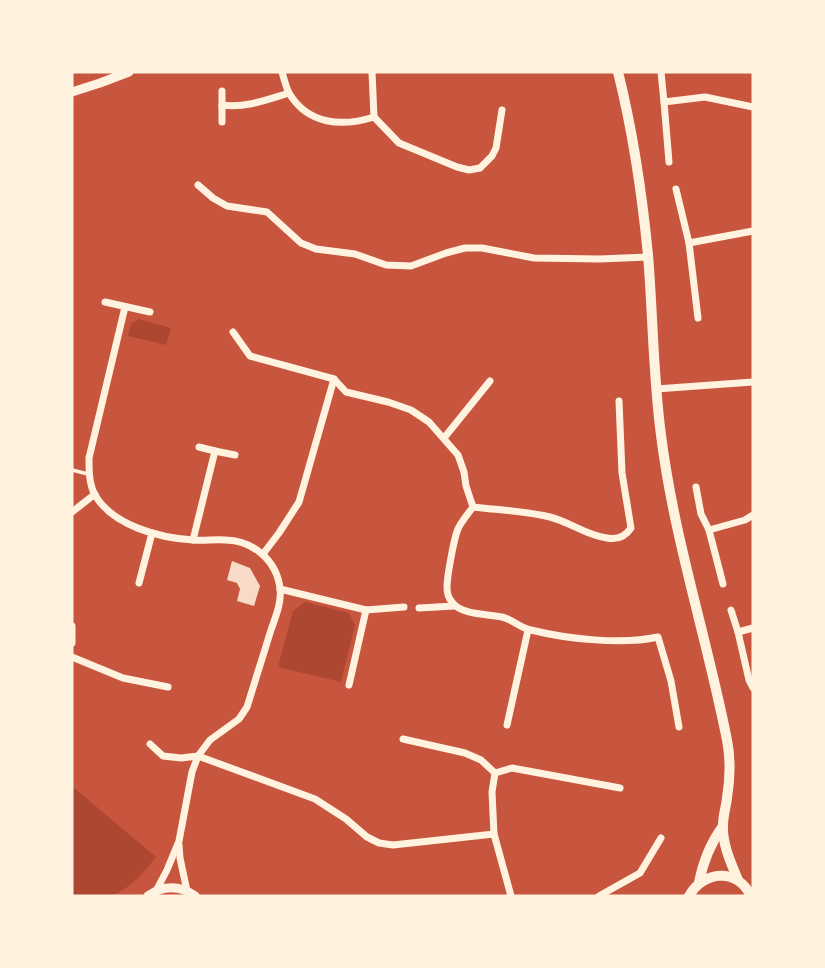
<svg xmlns="http://www.w3.org/2000/svg" width="825" height="968" font-family="'Fira Sans Condensed',sans-serif">
  <style>
    .green { fill: #ae4732 }
    .building { fill: #f7dbc8 }
    .lines { fill: none; stroke-linecap: round; stroke-linejoin: round }
    .service { stroke: #fff3e0; stroke-width: 3.5 }
    .minor { stroke: #fff3e0; stroke-width: 7 }
    .tertiary { stroke: #fff3e0; stroke-width: 9 }
    .secondary { stroke: #fff3e0; stroke-width: 10 }
  </style>
  <rect width="100%" height="100%" fill="#c8553d"/>
  <g class="green">
    <polygon points="139,319 171,328 166,345 128,336 131,323"/>
    <polygon points="305,602 349,613 355,625 341,682 278,667 293,611"/>
    <path d="M 72,786 L 156,857 C 144,872 131,888 113,895 C 101,899 84,896 72,896 Z"/>
  </g>
  <polygon class="building" points="232,561 250,568 260,586 254,606 237,601 240,589 237,583 227,580"/>
  <g class="lines">
    <polyline class="service" points="72,470 88,474"/>
    <g class="minor">
      <path d="M 282,72 C 284,79 286,87 289,93 C 308,125 342,127 374,117 L 399,143 L 457,167 L 469,170 L 480,168 L 492,156 L 496,148 L 502,110"/>
      <polyline points="372,72 374,117"/>
      <polyline points="661,72 664,102"/>
      <polyline points="222,91 222,122"/>
      <path d="M 222,105 C 246,108 266,100 289,93"/>
      <polyline points="669,162 664,102 705,97 753,107"/>
      <polyline points="198,185 213,198 227,206 267,212 301,243 316,249 355,254 386,265 411,266 446,253 465,248 482,248 534,258 599,259 648,257"/>
      <polyline points="676,189 689,243"/>
      <polyline points="105,302 150,312"/>
      <path d="M 125,307 L 89,458 C 89,471 89,484 95,495 C 113,526 160,538 193,540 C 204,541 215,539 226,540 C 253,541 277,560 280,589 C 282,602 275,618 271,630 C 263,656 255,682 247,707 L 239,719 L 210,740 L 198,756 L 192,772 L 179,841 L 167,870 L 156,891"/>
      <polyline points="698,318 689,243 753,231"/>
      <polyline points="233,332 250,356 334,379"/>
      <polyline points="656,389 753,382"/>
      <polyline points="444,438 490,381"/>
      <polyline points="215,451 235,455"/>
      <polyline points="696,487 701,514 709,530"/>
      <path d="M 473,507 C 468,514 461,522 458,529 C 454,538 447,577 447,587 C 447,593 448,598 452,602 C 461,615 487,614 502,617 C 512,619 520,628 531,630 C 567,639 622,645 658,637 L 671,681 L 679,727"/>
      <path d="M 473,507 C 498,510 525,511 550,517 C 570,522 587,536 607,538 C 617,540 625,537 631,528 L 622,473 L 619,401"/>
      <polyline points="72,512 95,494"/>
      <polyline points="193,540 215,451 199,447"/>
      <polyline points="263,554 279,533 299,502 334,379 346,392 388,402 411,410 429,422 458,455 464,472 466,486 473,507"/>
      <polyline points="139,583 152,533"/>
      <polyline points="723,584 709,530 745,520 753,515"/>
      <polyline points="280,589 366,610 404,607"/>
      <polyline points="419,608 454,606"/>
      <polyline points="731,610 738,632"/>
      <polyline points="72,626 72,643"/>
      <polyline points="753,628 738,632 749,680 753,688"/>
      <polyline points="72,657 123,678 168,687"/>
      <polyline points="349,685 366,610"/>
      <polyline points="507,725 528,630"/>
      <polyline points="403,739 465,753 481,760 495,773"/>
      <polyline points="150,744 163,756 181,758 198,756 315,799 346,819 367,837 379,843 393,845 494,834 492,792 495,773"/>
      <polyline points="495,773 512,768 620,788"/>
      <polyline points="494,834 511,896"/>
      <polyline points="179,845 180,858 187,891"/>
      <polyline points="599,896 640,873 661,838"/>
    </g>
    <g class="tertiary">
      <polyline points="72,92 100,83 129,72"/>
      <path d="M 148,896 C 163,885 180,885 195,896"/>
    </g>
    <g class="secondary">
      <path d="M 618,72 C 633,132 642,193 648,255 C 653,315 653,375 661,435 C 674,539 707,638 727,740 C 731,760 730,779 727,798 C 726,807 723,816 723,825 C 722,844 731,863 738,880"/>
      <path d="M 699,883 C 703,861 710,844 723,826"/>
      <path d="M 689,896 C 704,870 737,868 751,896"/>
    </g>
  </g>
  <rect width="825" height="968" fill="none" stroke="#fff3e0" stroke-width="147"/>
</svg>
